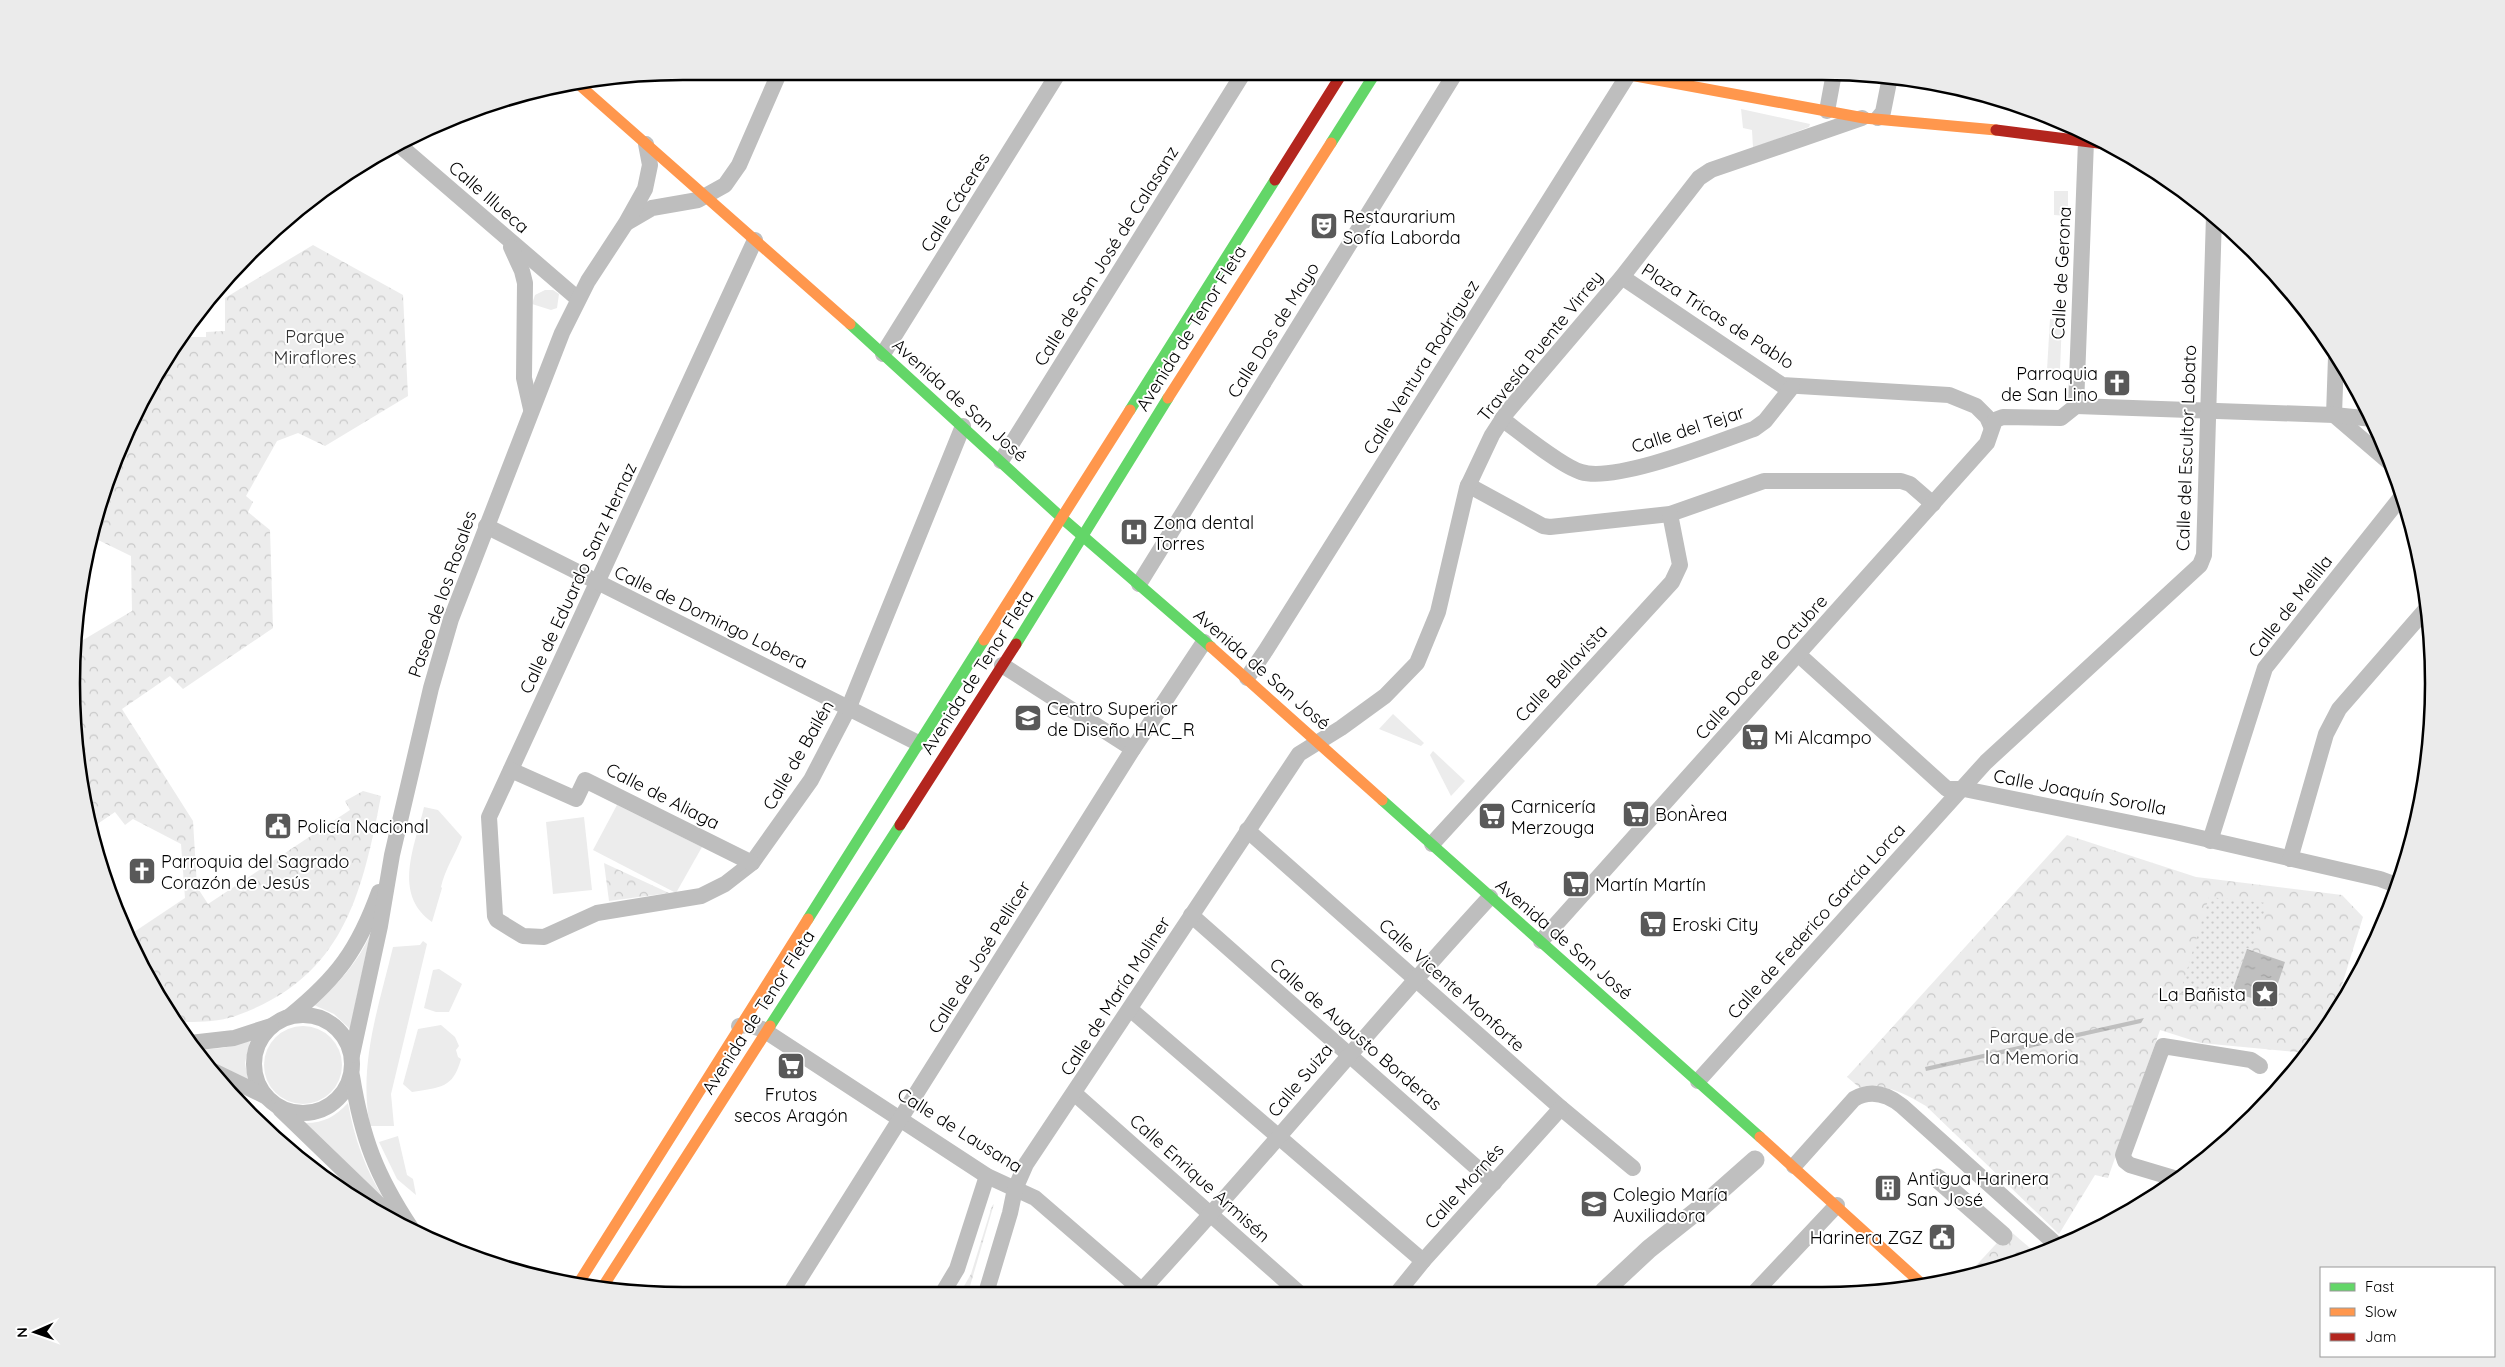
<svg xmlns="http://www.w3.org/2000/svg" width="2505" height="1367" font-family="Quicksand,sans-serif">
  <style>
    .grass { fill: #ececec }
    .forest { fill: url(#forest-crowns) }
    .garden { fill: url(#garden-dots) }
    .water { fill: url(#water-ripples) }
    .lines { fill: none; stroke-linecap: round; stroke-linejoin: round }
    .canal { stroke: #bfbfbf; stroke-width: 19 }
    .street { stroke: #bebebe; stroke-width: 16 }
    .fast { stroke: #63d668; stroke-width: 11 }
    .slow { stroke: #ff974d; stroke-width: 11 }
    .jam { stroke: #b3261e; stroke-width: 11 }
    .labels { text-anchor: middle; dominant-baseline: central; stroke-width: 4; stroke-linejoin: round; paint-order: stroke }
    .street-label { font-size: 18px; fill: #000; stroke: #fff }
    .poi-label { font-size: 18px; fill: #000; stroke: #fff; text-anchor: start }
    .park-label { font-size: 18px; fill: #333; stroke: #fff }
    .rim { fill: none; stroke: #000; stroke-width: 2.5 }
  </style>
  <defs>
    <pattern id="forest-crowns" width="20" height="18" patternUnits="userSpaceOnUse" patternTransform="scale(1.25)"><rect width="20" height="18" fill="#ececec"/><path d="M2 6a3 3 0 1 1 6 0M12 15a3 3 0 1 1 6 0" fill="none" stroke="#c9c9c9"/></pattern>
    <pattern id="garden-dots" width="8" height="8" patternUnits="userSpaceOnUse" patternTransform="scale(1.25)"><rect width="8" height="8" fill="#ececec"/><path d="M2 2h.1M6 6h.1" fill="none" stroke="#c9c9c9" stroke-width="1.8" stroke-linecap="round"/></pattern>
    <pattern id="water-ripples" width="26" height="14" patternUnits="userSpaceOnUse" patternTransform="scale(1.25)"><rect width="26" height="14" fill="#bfbfbf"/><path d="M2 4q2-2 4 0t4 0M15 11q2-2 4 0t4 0" fill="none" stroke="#a2a2a2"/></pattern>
  </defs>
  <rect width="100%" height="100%" fill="#fff"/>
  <g class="grass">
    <polygon points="1741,109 1810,124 1809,127 1753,148 1752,130 1743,128"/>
    <polygon points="2054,191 2068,191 2068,216 2054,215"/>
    <polygon points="545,290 553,290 559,294 557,308 551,310 532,304 535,295"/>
    <polygon points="2050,319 2062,320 2060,370 2047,370"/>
    <polygon points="1393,714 1424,743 1421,746 1379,729"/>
    <polygon points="1433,751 1465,781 1451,796 1430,755"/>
    <polygon points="617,805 702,847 676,893 593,850"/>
    <path d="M 424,807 L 438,810 L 462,837 C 455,855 445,869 441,887 L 442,888 L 432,922 C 392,894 415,846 424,807 Z"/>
    <polygon points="584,817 592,890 553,894 546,822"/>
    <path d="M 370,935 L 350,1029 L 334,1014 L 314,1005 C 337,986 358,962 370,935 Z"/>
    <path d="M 423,941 L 427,944 L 391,1094 L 394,1126 L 370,1126 C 358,1064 379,1006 393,947 L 420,945 Z"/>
    <polygon points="439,969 462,984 449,1012 436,1012 424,1008 433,970"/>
    <path d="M 441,1025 L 455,1037 L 459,1046 L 456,1050 L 458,1057 L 461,1059 C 453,1089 440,1087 412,1092 L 403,1084 L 418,1029 Z"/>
    <circle cx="303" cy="1065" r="39"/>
    <polygon points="250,1041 245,1063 248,1080 201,1058 195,1050 223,1048"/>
    <path d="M 348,1103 C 354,1137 365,1169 384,1199 L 306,1123 C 324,1123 336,1116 348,1103 Z"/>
    <polygon points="398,1136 407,1175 413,1179 416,1195 397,1179 379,1142"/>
  </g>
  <g class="forest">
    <path d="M 313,245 L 403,295 L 408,396 L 325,446 L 298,433 L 277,441 L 246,496 L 253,502 L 248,512 L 270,530 L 273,628 L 183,689 L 170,676 L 122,709 L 193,821 L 197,887 L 208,904 L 350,810 L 345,801 L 363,791 L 381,796 C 362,895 343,977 238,1015 C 218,1023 194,1022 174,1022 L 122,925 L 134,932 L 185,898 L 181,844 L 133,819 L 125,825 L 115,812 L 90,829 L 73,724 L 73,646 L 132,611 L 131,556 L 90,536 L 92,525 L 118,449 L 179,337 L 206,337 L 206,332 L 225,331 L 225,298 Z"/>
    <path d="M 2067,835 L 2196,877 L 2342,895 L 2363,917 L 2332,1017 L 2306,1053 L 2201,1043 L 2160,1030 L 2108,1178 L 2095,1175 L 2059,1234 L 1926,1106 C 1904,1093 1886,1083 1860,1088 L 1847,1077 Z"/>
    <polygon points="604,863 669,893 609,901"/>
    <polygon points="233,1096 271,1122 329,1182 311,1169"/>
    <polygon points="994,1204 968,1293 960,1293 971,1274 992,1206"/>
    <polygon points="2009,1230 2037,1254 1970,1272"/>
  </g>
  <polygon class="garden" points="2209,897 2267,903 2252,949 2246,948 2233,985 2204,993 2180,993"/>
  <g class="water">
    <polygon points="2247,949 2285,962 2271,1004 2232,992"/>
    <polygon points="2144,1018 2141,1023 1926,1071 1925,1067"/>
  </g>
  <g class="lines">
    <g class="canal">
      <polyline points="1937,1178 2003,1236"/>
      <polyline points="1604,1291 1649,1249 1703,1206 1755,1160"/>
    </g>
    <g class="street">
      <polyline points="1827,111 1834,73"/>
      <polyline points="1878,118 1883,112 1890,77"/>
      <polyline points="398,144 578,299"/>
      <polyline points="628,222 652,208 698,200 725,185 739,165 780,71"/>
      <polyline points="755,240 489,817 495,916 497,920 523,936 544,937 597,913 701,896 725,884 752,863 811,780 849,707 963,426"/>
      <polyline points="511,247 522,271 525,283 524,378 531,409"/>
      <polyline points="1622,277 1782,385 1949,395 1976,406 1987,417 1991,426"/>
      <polyline points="883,354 1059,72"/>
      <polyline points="2336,357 2334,415 2390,463"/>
      <polyline points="2076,406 2334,415 2373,419"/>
      <polyline points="2076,406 2086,141"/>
      <path d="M 1502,419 C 1521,433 1561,466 1581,472 C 1616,483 1717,442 1754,429 L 1765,421 L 1792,387"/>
      <polyline points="1001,461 1244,72"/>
      <polyline points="1468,485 1543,526 1550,527 1670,514 1764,481 1901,481 1910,484 1933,504"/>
      <polyline points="486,526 918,743"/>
      <polyline points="1139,584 1456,72"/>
      <polyline points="1799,655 1947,789 1964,789 2175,832 2380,879 2399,886"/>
      <polyline points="1002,665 1133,749"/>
      <polyline points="1247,678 1266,650 1628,75"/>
      <polyline points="511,770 576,799 585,780 752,863"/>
      <polyline points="1247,830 1561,1108 1633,1168"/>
      <polyline points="2210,841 2265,668 2402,496"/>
      <polyline points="1432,844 1672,582 1680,565 1670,514"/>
      <polyline points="2290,859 2326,734 2339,709 2427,608"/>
      <polyline points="1191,915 1494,1183"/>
      <polyline points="1541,941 1987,443 1995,420 2003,417 2061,418 2076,406"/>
      <polyline points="1130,1009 1423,1261"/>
      <circle cx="303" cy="1064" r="49"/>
      <path d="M 290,1016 C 337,978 358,950 379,892"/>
      <polyline points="739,1026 748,1025 762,1029 987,1176 1035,1198 1145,1293"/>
      <polyline points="190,1043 234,1038 271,1026"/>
      <polyline points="352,1055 380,926 392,855 431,688 451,619 562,333 588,281 626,223 645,189 650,165 646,144"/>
      <polyline points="209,1069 265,1096"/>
      <path d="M 352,1076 C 362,1138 376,1175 411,1228"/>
      <polyline points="1698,1081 1986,762 2200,565 2204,555 2214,215"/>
      <polyline points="1074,1093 1298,1292"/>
      <polyline points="280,1109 397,1222"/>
      <path d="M 1794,1166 L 1854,1099 C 1871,1089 1887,1094 1902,1106 L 2059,1247"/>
      <polyline points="2177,1179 2130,1165 2125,1161 2123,1155 2163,1046 2251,1060 2260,1066"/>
      <path d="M 1142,1290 C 1261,1162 1371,1026 1490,897"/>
      <polyline points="1756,1291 1837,1205"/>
      <polyline points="1398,1292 1423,1261 1561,1108"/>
      <polyline points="986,1293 1010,1213 1015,1189 1026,1164 1299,754 1341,728 1385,696 1417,663 1438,612 1467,488 1492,435 1507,412 1622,277 1699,178 1711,170 1862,118"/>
      <polyline points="790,1294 1133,749 1204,642"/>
      <polyline points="942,1294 957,1269 987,1176"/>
    </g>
    <g class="fast">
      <polyline points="1331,143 1376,72"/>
      <polyline points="850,324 1063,519 1211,647"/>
      <polyline points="1130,410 1275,180"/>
      <polyline points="1016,644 1168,398"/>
      <polyline points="1382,800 1760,1137"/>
      <polyline points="808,919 984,640"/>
      <polyline points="770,1026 900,825"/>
    </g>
    <g class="slow">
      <polyline points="1614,72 1864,118 1996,130"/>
      <polyline points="576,82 850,324"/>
      <polyline points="1168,398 1331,143"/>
      <polyline points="984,640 1130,410"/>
      <polyline points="1211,647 1382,800"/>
      <polyline points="1760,1137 1923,1285"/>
      <polyline points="578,1284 808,919"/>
      <polyline points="602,1288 770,1026"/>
    </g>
    <g class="jam">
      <polyline points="1996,130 2106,144"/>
      <polyline points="1275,180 1343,72"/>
      <polyline points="900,825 1016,644"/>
    </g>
  </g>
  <defs>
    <g id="theatre-square" transform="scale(1.4375)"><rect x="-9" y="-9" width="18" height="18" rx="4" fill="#595959" stroke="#fff"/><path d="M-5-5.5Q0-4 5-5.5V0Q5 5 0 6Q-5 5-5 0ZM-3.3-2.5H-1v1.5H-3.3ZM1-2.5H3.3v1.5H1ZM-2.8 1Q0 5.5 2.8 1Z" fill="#fff"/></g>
    <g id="church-square" transform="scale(1.4375)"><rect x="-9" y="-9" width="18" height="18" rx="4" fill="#595959" stroke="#fff"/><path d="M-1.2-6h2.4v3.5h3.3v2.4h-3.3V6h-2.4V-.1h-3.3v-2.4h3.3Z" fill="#fff"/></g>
    <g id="hospital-square" transform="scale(1.4375)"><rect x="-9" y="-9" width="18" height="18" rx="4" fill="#595959" stroke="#fff"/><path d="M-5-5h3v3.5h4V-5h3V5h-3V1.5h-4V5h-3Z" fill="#fff"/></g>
    <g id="university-square" transform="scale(1.4375)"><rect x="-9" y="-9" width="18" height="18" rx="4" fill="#595959" stroke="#fff"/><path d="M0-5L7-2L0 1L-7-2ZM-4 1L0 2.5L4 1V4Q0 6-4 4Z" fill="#fff"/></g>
    <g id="supermarket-square" transform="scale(1.4375)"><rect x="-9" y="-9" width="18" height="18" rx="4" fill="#595959" stroke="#fff"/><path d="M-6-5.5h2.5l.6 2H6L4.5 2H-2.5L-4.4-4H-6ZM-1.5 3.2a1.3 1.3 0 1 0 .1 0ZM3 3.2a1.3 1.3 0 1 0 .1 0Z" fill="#fff"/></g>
    <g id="civic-square" transform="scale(1.4375)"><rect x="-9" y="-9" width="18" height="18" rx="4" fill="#595959" stroke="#fff"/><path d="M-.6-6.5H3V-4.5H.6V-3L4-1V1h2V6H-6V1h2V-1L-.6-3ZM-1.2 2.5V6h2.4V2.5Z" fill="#fff"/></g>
    <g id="sight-square" transform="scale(1.4375)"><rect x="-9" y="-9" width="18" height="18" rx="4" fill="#595959" stroke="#fff"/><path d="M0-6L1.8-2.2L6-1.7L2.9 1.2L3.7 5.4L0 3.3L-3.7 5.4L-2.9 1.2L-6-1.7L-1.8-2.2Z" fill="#fff"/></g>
    <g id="building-square" transform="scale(1.4375)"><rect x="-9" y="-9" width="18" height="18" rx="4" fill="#595959" stroke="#fff"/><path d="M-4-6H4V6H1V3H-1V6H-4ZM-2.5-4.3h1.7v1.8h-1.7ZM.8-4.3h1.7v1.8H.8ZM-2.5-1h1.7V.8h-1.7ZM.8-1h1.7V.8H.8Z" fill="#fff"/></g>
    <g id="school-square" transform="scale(1.4375)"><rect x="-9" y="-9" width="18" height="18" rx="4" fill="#595959" stroke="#fff"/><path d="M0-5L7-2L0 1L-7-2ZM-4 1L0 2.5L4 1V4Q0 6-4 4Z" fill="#fff"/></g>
  </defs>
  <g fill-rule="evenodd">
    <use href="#theatre-square" x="1324" y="226"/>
    <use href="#church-square" x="2117" y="383"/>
    <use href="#hospital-square" x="1134" y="532"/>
    <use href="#university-square" x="1028" y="718"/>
    <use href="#supermarket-square" x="1755" y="737"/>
    <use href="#supermarket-square" x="1636" y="814"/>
    <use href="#supermarket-square" x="1492" y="816"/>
    <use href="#civic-square" x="278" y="826"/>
    <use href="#church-square" x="142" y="871"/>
    <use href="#supermarket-square" x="1576" y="884"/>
    <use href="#supermarket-square" x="1653" y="924"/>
    <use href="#sight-square" x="2265" y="994"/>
    <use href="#supermarket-square" x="791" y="1066"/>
    <use href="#building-square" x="1888" y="1188"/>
    <use href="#school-square" x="1594" y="1204"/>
    <use href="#civic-square" x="1942" y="1237"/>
  </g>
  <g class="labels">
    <g class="street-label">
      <text transform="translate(489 197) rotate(41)">Calle Illueca</text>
      <text transform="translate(955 202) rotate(-58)">Calle Cáceres</text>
      <text transform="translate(1106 256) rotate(-58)">Calle de San José de Calasanz</text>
      <text transform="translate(2061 273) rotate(-87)">Calle de Gerona</text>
      <text transform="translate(1718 316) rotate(33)">Plaza Tricas de Pablo</text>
      <text transform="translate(1191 328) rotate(-58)">Avenida de Tenor Fleta</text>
      <text transform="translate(1273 330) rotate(-58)">Calle Dos de Mayo</text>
      <text transform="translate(1540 346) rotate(-51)">Travesía Puente Virrey</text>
      <text transform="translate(1421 367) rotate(-58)">Calle Ventura Rodríguez</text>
      <text transform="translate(960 400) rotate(42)">Avenida de San José</text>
      <text transform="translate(1688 429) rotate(-18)">Calle del Tejar</text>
      <text transform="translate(2186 448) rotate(-88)">Calle del Escultor Lobato</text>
      <text transform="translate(578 578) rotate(-65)">Calle de Eduardo Sanz Hernaz</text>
      <text transform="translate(442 594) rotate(-71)">Paseo de los Rosales</text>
      <text transform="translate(2290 606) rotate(-52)">Calle de Melilla</text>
      <text transform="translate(711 617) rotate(26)">Calle de Domingo Lobera</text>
      <text transform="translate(1761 667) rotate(-48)">Calle Doce de Octubre</text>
      <text transform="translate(1262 669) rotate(41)">Avenida de San José</text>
      <text transform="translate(977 672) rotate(-57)">Avenida de Tenor Fleta</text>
      <text transform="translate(1561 673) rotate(-47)">Calle Bellavista</text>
      <text transform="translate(798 755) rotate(-60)">Calle de Bailén</text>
      <text transform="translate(2080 792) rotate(11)">Calle Joaquín Sorolla</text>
      <text transform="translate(663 796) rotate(27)">Calle de Aliaga</text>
      <text transform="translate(1816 921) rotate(-48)">Calle de Federico García Lorca</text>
      <text transform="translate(1564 939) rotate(41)">Avenida de San José</text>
      <text transform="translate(979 957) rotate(-58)">Calle de José Pellicer</text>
      <text transform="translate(1452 985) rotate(42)">Calle Vicente Monforte</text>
      <text transform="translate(1115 996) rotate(-57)">Calle de María Moliner</text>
      <text transform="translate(758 1012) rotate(-57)">Avenida de Tenor Fleta</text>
      <text transform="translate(1356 1034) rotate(41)">Calle de Augusto Borderas</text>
      <text transform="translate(1300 1080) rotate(-50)">Calle Suiza</text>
      <text transform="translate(960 1130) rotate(32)">Calle de Lausana</text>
      <text transform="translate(1200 1178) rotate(42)">Calle Enrique Armisén</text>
      <text transform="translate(1464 1186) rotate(-48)">Calle Mornés</text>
    </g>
    <g class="poi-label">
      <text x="1343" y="216">Restaurarium<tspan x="1343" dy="21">Sofía Laborda</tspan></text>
      <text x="2098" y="373" text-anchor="end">Parroquia<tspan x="2098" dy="21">de San Lino</tspan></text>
      <text x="1153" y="522">Zona dental<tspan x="1153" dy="21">Torres</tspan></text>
      <text x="1047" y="708">Centro Superior<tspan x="1047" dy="21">de Diseño HAC_R</tspan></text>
      <text x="1774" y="737">Mi Alcampo</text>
      <text x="1511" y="806">Carnicería<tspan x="1511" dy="21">Merzouga</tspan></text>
      <text x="1655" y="814">BonÀrea</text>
      <text x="297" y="826">Policía Nacional</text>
      <text x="161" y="861">Parroquia del Sagrado<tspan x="161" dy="21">Corazón de Jesús</tspan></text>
      <text x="1595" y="884">Martín Martín</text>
      <text x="1672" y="924">Eroski City</text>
      <text x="2246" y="994" text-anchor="end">La Bañista</text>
      <text x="791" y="1094" text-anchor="middle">Frutos<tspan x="791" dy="21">secos Aragón</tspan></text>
      <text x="1907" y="1178">Antigua Harinera<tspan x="1907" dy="21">San José</tspan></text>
      <text x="1613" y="1194">Colegio María<tspan x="1613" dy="21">Auxiliadora</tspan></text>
      <text x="1923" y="1237" text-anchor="end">Harinera ZGZ</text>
    </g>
    <g class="park-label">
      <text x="315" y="336">Parque<tspan x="315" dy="21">Miraflores</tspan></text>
      <text x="2032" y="1036">Parque de<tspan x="2032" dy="21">la Memoria</tspan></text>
    </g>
  </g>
  <path d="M0 0H2505V1367H0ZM683 80H1822A603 603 0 0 1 2425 683V684A603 603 0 0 1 1822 1287H683A603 603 0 0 1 80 684V683A603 603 0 0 1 683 80Z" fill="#ebebeb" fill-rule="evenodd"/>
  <path class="rim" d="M683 80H1822A603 603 0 0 1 2425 683V684A603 603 0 0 1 1822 1287H683A603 603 0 0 1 80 684V683A603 603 0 0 1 683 80Z"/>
  <rect x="2320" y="1267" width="175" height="90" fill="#ffffff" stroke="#999999"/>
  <rect x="2330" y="1283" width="25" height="8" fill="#63d668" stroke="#999999"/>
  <text x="2365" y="1292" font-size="15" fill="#000000">Fast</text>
  <rect x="2330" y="1308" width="25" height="8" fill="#ff974d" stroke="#999999"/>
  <text x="2365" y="1317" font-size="15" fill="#000000">Slow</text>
  <rect x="2330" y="1333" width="25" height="8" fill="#b3261e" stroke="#999999"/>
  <text x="2365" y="1342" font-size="15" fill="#000000">Jam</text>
  <g transform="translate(35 1332) rotate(268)" stroke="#ffffff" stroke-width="4" paint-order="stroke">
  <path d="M0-4L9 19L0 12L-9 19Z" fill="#000000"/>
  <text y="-8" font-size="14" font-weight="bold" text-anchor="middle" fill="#000000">N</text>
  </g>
</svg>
